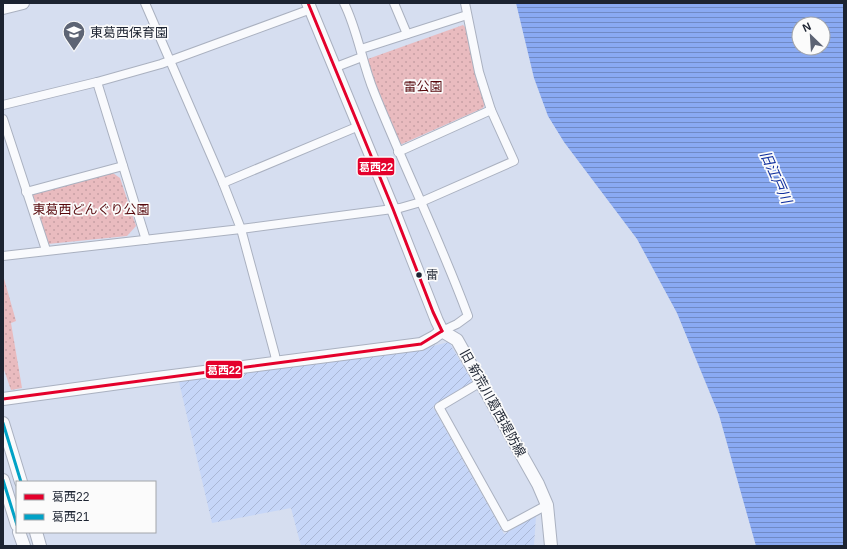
<svg xmlns="http://www.w3.org/2000/svg" width="847" height="549" font-family="Helvetica,'Noto Sans JP',sans-serif">
  <style>
    .industrial { fill: url(#industrial-furrows) }
    .park { fill: url(#park-dots) }
    .water { fill: url(#water-rules); fill-rule: evenodd }
    .lines { fill: none; stroke-linecap: round; stroke-linejoin: round }
    .street-casing { stroke: #aab1c0; stroke-width: 10 }
    .secondary-casing { stroke: #aab1c0; stroke-width: 14 }
    .street { stroke: #f9fafd; stroke-width: 8 }
    .secondary { stroke: #f9fafd; stroke-width: 12 }
    .bus-1-casing { stroke: #fbfbfb; stroke-width: 6 }
    .bus-2-casing { stroke: #fbfbfb; stroke-width: 6 }
    .bus-1 { stroke: #e4002b; stroke-width: 3 }
    .bus-2 { stroke: #01a2c6; stroke-width: 3 }
    .bus-dot { fill: #1c2331; stroke: #fbfbfb; stroke-width: 1.5 }
    .labels { text-anchor: middle; dominant-baseline: central; stroke-width: 3.5; stroke-linejoin: round; paint-order: stroke }
    .bus-label { font-size: 12px; fill: #1c2331; stroke: #fbfbfb; text-anchor: start }
    .poi-label { font-size: 13px; fill: #1c2331; stroke: #fbfbfb; text-anchor: start }
    .park-label { font-size: 13px; fill: #56080c; stroke: #fbfbfb }
    .street-label { font-size: 13px; fill: #1c2331; stroke: #fbfbfb }
    .water-label { font-size: 14px; font-style: italic; fill: #11309e; stroke: #fbfbfb }
    .line-badge { stroke: #fbfbfb; stroke-width: 1.5 }
    .badge-label { font-size: 11px; text-anchor: middle; font-weight: bold; fill: #fff }
  </style>
  <defs>
    <pattern id="industrial-furrows" width="10" height="10" patternUnits="userSpaceOnUse"><rect width="10" height="10" fill="#c6d6f8"/><path d="M-1 1l2-2M0 10L10 0M9 11l2-2" fill="none" stroke="#aab7d5"/></pattern>
    <pattern id="park-dots" width="8" height="8" patternUnits="userSpaceOnUse"><rect width="8" height="8" fill="#e9bbbf"/><path d="M2 2h.1M6 6h.1" fill="none" stroke="#c7a0a5" stroke-width="1.8" stroke-linecap="round"/></pattern>
    <pattern id="water-rules" width="6" height="5" patternUnits="userSpaceOnUse"><rect width="6" height="5" fill="#8aaaf3"/><path d="M0 2.5h6" fill="none" stroke="#708ac5"/></pattern>
  </defs>
  <rect width="100%" height="100%" fill="#d6def0"/>
  <polygon class="industrial" points="449,342 473,383 433,407 504,534 536,516 534,546 301,546 291,508 212,523 179,382 420,349"/>
  <g class="park">
    <polygon points="463,25 467,29 475,74 485,104 483,108 402,144 398,143 365,60"/>
    <polygon points="110,171 120,178 136,226 127,236 48,244 32,195 37,191"/>
    <polygon points="3,275 16,321 11,323 22,388 11,390 3,367"/>
  </g>
  <path class="water" d="M 516,3 L 844,3 L 844,546 L 756,546 L 719,415 L 677,313 L 637,239 L 564,142 L 548,116 L 534,78 ZM 799,24 L 823,24 L 823,48 L 799,48 Z"/>
  <g class="lines">
    <g class="street-casing">
      <g id="street">
        <polyline points="145,3 223,183 241,229 275,355 276,362"/>
        <path d="M 344,3 C 358,31 362,63 374,92 C 404,167 440,240 468,316 L 457,324 L 442,331"/>
        <polyline points="394,3 407,34"/>
        <polyline points="361,49 467,15"/>
        <polyline points="336,67 362,57"/>
        <polyline points="97,82 146,240"/>
        <polyline points="3,105 97,82 161,64 311,9"/>
        <polyline points="3,119 46,250"/>
        <polyline points="398,152 491,110"/>
        <polyline points="223,183 359,126"/>
        <polyline points="26,192 123,166"/>
        <polyline points="3,256 241,229 400,208 421,202 514,161 491,110 479,72 465,3"/>
        <polyline points="481,382 439,407 506,527 547,505"/>
      </g>
    </g>
    <g class="secondary-casing">
      <g id="secondary">
        <polyline points="308,3 393,209 437,321 442,331 457,340 538,484 547,505 551,546"/>
        <polyline points="3,8 23,3"/>
        <polyline points="3,399 149,379 421,344 434,337 442,331"/>
        <polyline points="3,423 21,482"/>
        <polyline points="3,480 17,525"/>
        <polyline points="19,532 24,546"/>
        <polyline points="36,532 40,546"/>
      </g>
    </g>
    <use href="#street" class="street"/>
    <use href="#secondary" class="secondary"/>
    <g class="bus-1-casing">
      <g id="bus-1">
        <polyline points="308,3 393,209 433,312 442,331"/>
        <polyline points="3,399 421,344 442,331"/>
      </g>
    </g>
    <g class="bus-2-casing">
      <g id="bus-2">
        <polyline points="3,423 21,482"/>
        <polyline points="3,480 17,525"/>
      </g>
    </g>
    <use href="#bus-1" class="bus-1"/>
    <use href="#bus-2" class="bus-2"/>
  </g>
  <defs>
    <g id="school-pin" transform="scale(1.15)"><path d="M0 17L-7.5 6A9.5 9.5 0 1 1 7.5 6Z" fill="#5d6474" stroke="#fbfbfb"/><path d="M0-5L7-2L0 1L-7-2ZM-4 1L0 2.5L4 1V4Q0 6-4 4Z" fill="#fff"/></g>
  </defs>
  <g fill-rule="evenodd">
    <use href="#school-pin" x="74" y="32"/>
  </g>
  <circle class="bus-dot" cx="419" cy="275" r="3.5"/>
  <g class="labels">
    <g class="bus-label">
      <text x="426" y="275">雷</text>
    </g>
    <g class="poi-label">
      <text x="90" y="32">東葛西保育園</text>
    </g>
    <g class="park-label">
      <text x="423" y="86">雷公園</text>
      <text x="91" y="209">東葛西どんぐり公園</text>
    </g>
    <g class="street-label">
      <text transform="translate(493 403) rotate(61)">旧 新荒川葛西堤防線</text>
    </g>
    <g class="water-label">
      <text transform="translate(776 177) rotate(66)">旧江戸川</text>
    </g>
  </g>
  <g class="line-badge">
    <rect x="357" y="157" width="38" height="19" rx="4" fill="#e4002b"/>
    <rect x="205" y="360" width="38" height="19" rx="4" fill="#e4002b"/>
  </g>
  <g class="badge-label">
    <text x="376" y="171">葛西22</text>
    <text x="224" y="374">葛西22</text>
  </g>
  <rect width="847" height="549" fill="none" stroke="#1c2331" stroke-width="8"/>
  <rect x="16" y="481" width="140" height="52" fill="#fbfbfb" stroke="#a2a5aa"/>
  <rect x="24" y="494" width="20" height="6" fill="#e4002b" stroke="#a2a5aa"/>
  <text x="52" y="501" font-size="12" fill="#1c2331">葛西22</text>
  <rect x="24" y="514" width="20" height="6" fill="#01a2c6" stroke="#a2a5aa"/>
  <text x="52" y="521" font-size="12" fill="#1c2331">葛西21</text>
  <g transform="translate(811 36) rotate(335)"><circle r="19" fill="#fbfbfb" stroke="#a2a5aa"/>
  <path d="M0-3L7 15L0 10L-7 15Z" fill="#5d6474"/>
  <text y="-6" font-size="11" font-weight="bold" text-anchor="middle" fill="#1c2331">N</text>
  </g>
</svg>
